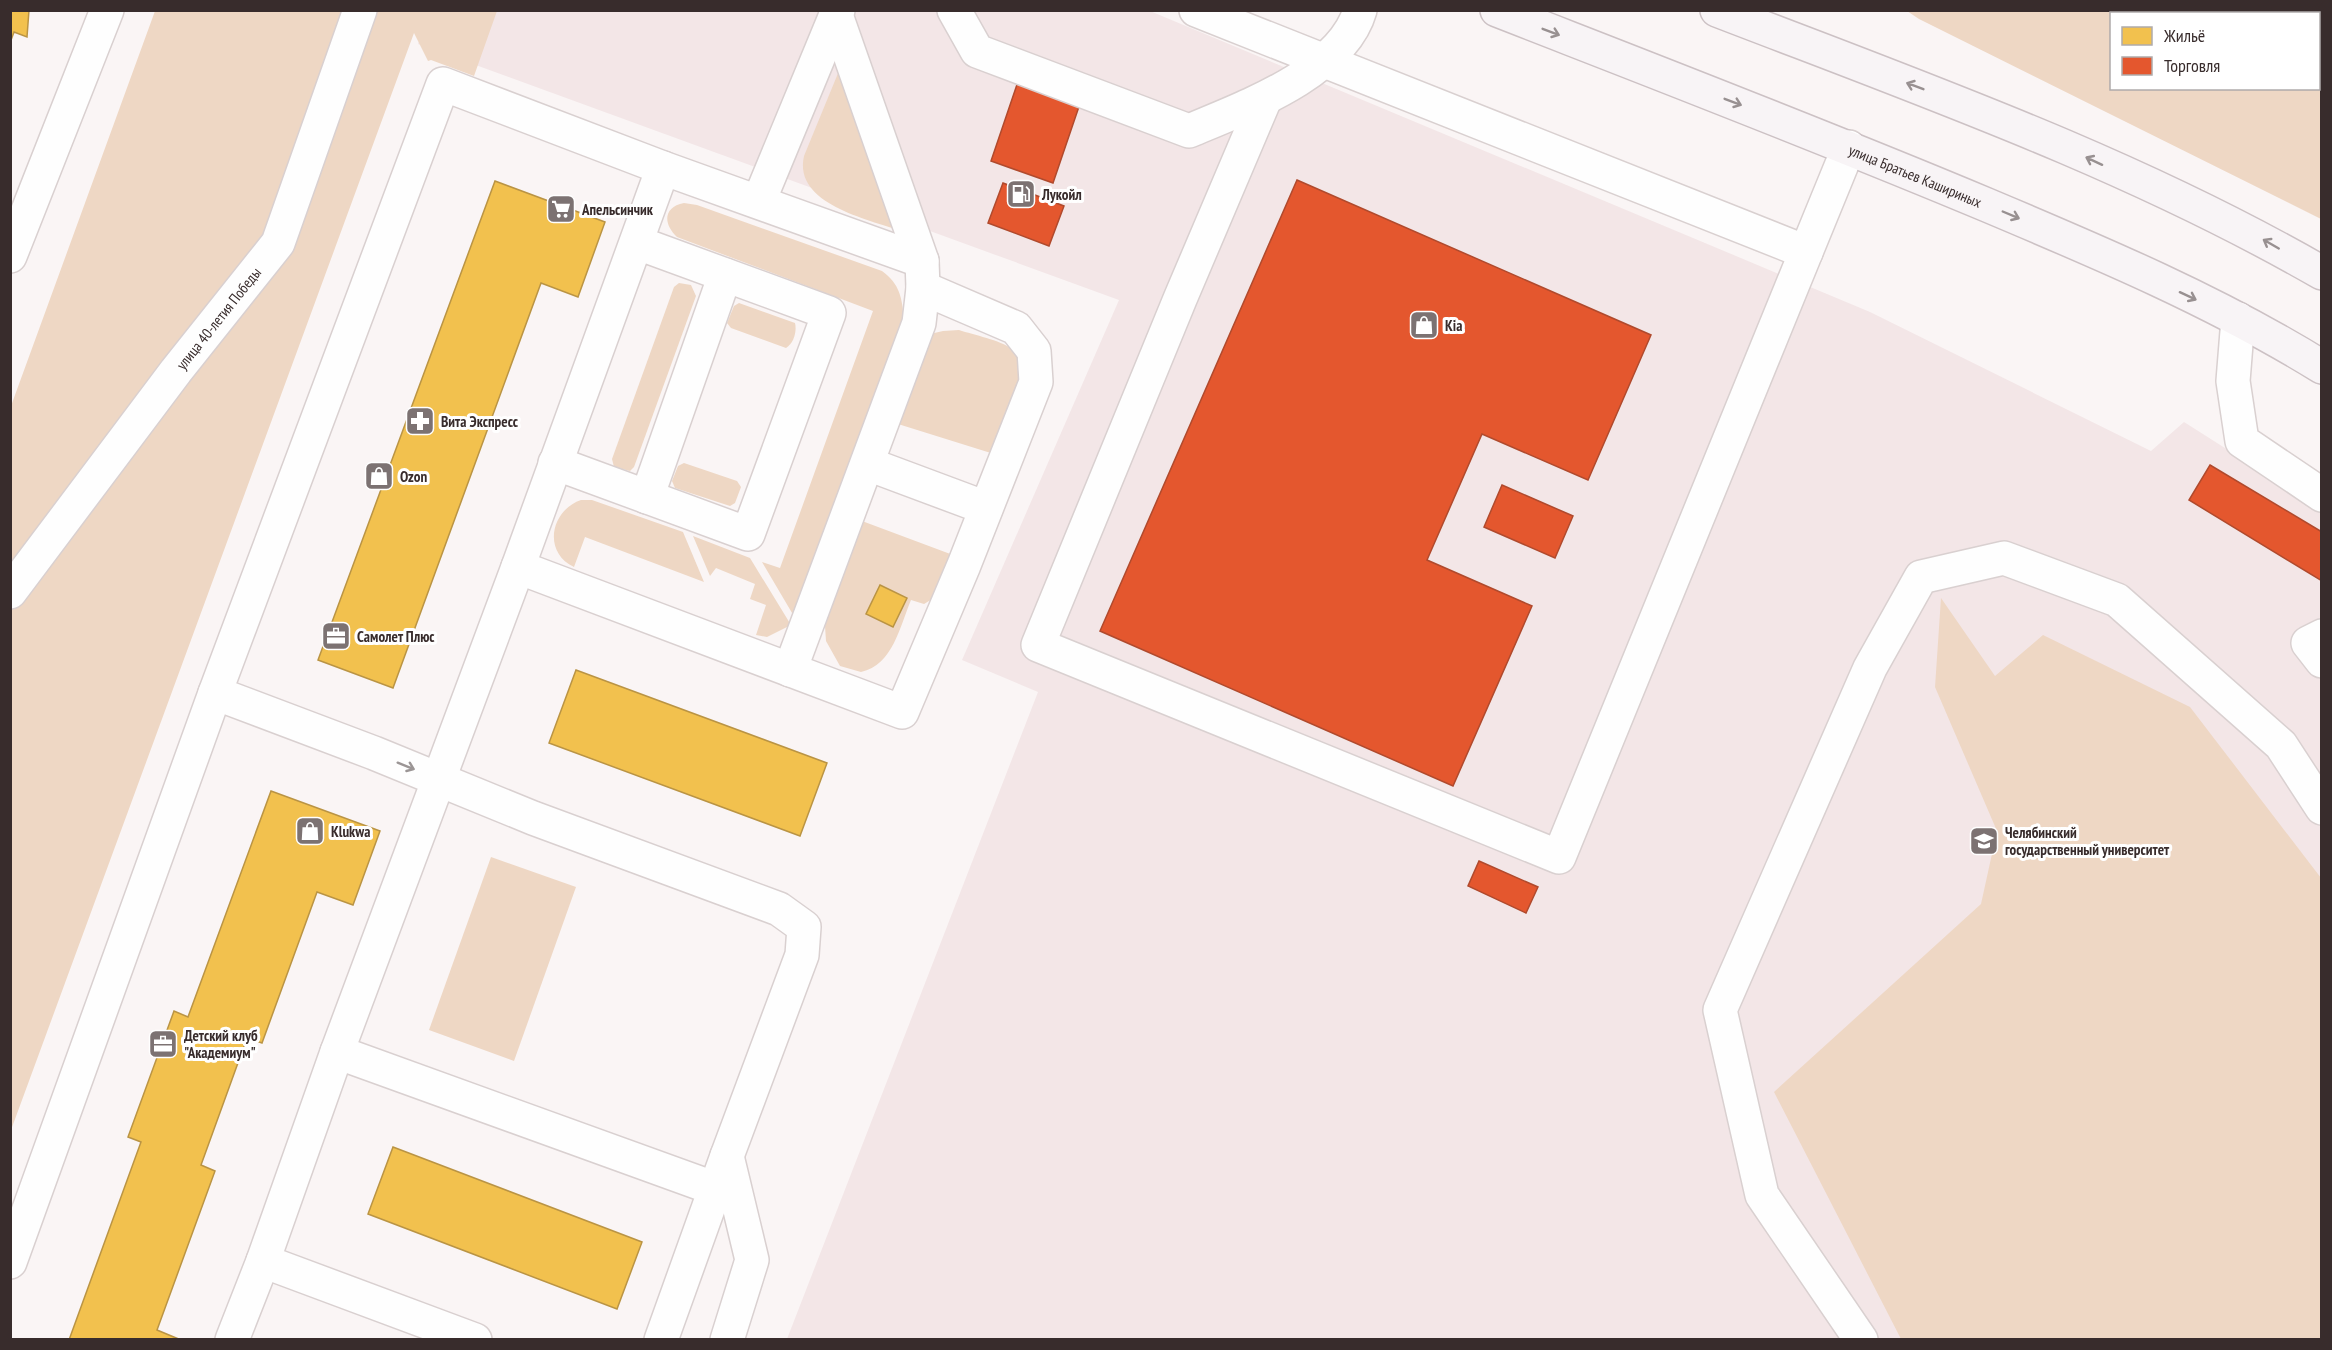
<svg xmlns="http://www.w3.org/2000/svg" width="2332" height="1350" font-family="'PT Sans Narrow',sans-serif">
  <style>
    .built { fill: #f3e6e7 }
    .green { fill: #eed7c4; fill-rule: evenodd }
    .homes { fill: #f2c14e; stroke: #ba9444; stroke-width: 1.5 }
    .shops { fill: #e4572e; stroke: #b04a2d; stroke-width: 1.5 }
    .lines { fill: none; stroke-linecap: round; stroke-linejoin: round }
    .minor-casing { stroke: #d9d0d0; stroke-width: 36 }
    .major-casing { stroke: #ccc1c4; stroke-width: 36 }
    .minor { stroke: #fefefe; stroke-width: 33 }
    .major { stroke: #f8f4f6; stroke-width: 33 }
    .oneway { stroke: #989091 }
    .oneway2 { stroke: #9b9595 }
    .labels { text-anchor: middle; dominant-baseline: central; stroke-width: 6; stroke-linejoin: round; paint-order: stroke }
    .street-label { font-size: 15px; fill: #382c2c; stroke: #fff }
    .poi-label { font-size: 15px; font-weight: bold; fill: #382c2c; stroke: #fff; text-anchor: start }
  </style>
  <rect width="100%" height="100%" fill="#faf5f5"/>
  <polygon class="built" points="430,10 1150,11 1870,312 2151,451 2184,422 2321,509 2321,1339 787,1339 1038,692 962,660 1119,300 418,44"/>
  <g class="green">
    <polygon points="155,11 497,11 474,76 431,60 428,61 414,33 11,1130 11,406"/>
    <path d="M 1907,11 L 2321,11 L 2321,219 L 1919,19 ZM 2112,14 L 2318,14 L 2318,88 L 2112,88 Z"/>
    <path d="M 841,66 L 901,231 C 868,219 793,204 804,156 Z"/>
    <path d="M 684,203 L 697,205 L 882,271 C 900,284 902,298 904,319 L 795,618 L 762,562 L 780,568 L 873,311 L 677,237 C 663,224 663,207 684,203 Z"/>
    <polygon points="679,283 691,285 696,296 634,467 630,471 614,467 612,459 674,287"/>
    <path d="M 739,303 L 795,323 C 797,331 794,343 786,348 L 731,328 L 727,323 L 734,306 Z"/>
    <path d="M 959,330 C 974,335 1000,340 1012,349 C 1034,365 1002,432 994,454 L 898,424 L 930,334 L 943,331 Z"/>
    <polygon points="684,463 737,481 741,487 735,503 730,506 675,488 672,481 678,466"/>
    <path d="M 581,500 L 592,500 L 683,532 L 704,582 L 585,537 L 574,567 C 542,552 551,510 581,500 Z"/>
    <path d="M 862,521 L 953,555 L 934,598 L 924,604 L 911,600 C 900,626 893,665 861,672 L 840,666 L 826,641 L 825,626 Z"/>
    <polygon points="693,536 750,558 791,625 767,637 756,635 766,605 750,599 755,584 716,568 710,576"/>
    <polygon points="1941,598 1995,676 2043,635 2190,707 2321,878 2321,1339 1901,1339 1774,1092 1981,904 1997,831 1935,687"/>
    <polygon points="491,857 576,887 514,1061 429,1030"/>
  </g>
  <g class="homes">
    <polygon points="10,10 29,10 27,37 14,32 10,43"/>
    <polygon points="495,181 605,222 578,297 541,283 393,688 318,660"/>
    <polygon points="880,585 907,598 893,627 866,614"/>
    <polygon points="576,670 827,763 800,836 549,743"/>
    <polygon points="271,791 380,831 353,905 317,892 262,1043 247,1038 201,1165 215,1171 157,1330 181,1340 69,1340 141,1142 128,1137 174,1011 188,1017"/>
    <polygon points="393,1147 642,1242 617,1309 368,1214"/>
  </g>
  <g class="shops">
    <polygon points="1025,61 1087,83 1053,183 991,161"/>
    <polygon points="1297,180 1651,335 1588,480 1482,434 1427,560 1532,606 1453,786 1100,631"/>
    <polygon points="1003,183 1064,206 1049,246 988,223"/>
    <polygon points="2210,465 2322,532 2322,581 2189,500"/>
    <polygon points="1502,485 1573,516 1555,558 1484,527"/>
    <polygon points="1479,861 1538,887 1526,913 1468,886"/>
  </g>
  <g class="lines">
    <g class="minor-casing">
      <g id="minor">
        <path d="M 954,10 L 977,51 L 1189,131 C 1243,108 1342,73 1360,10"/>
        <polyline points="1196,10 1806,252 1849,147"/>
        <polyline points="1265,99 1180,299 1038,645 1559,857 1806,252"/>
        <polyline points="759,201 838,10"/>
        <polyline points="10,256 107,10"/>
        <polyline points="2238,319 2233,381 2242,441 2322,495"/>
        <polyline points="555,463 748,534 829,313 638,243"/>
        <polyline points="868,464 986,508"/>
        <polyline points="647,497 725,275"/>
        <polyline points="518,567 902,712 964,565 1036,382 1034,351 1016,328 923,288"/>
        <path id="s1" d="M 10,592 L 176,371 L 278,243 L 360,10"/>
        <polyline points="2322,636 2308,643 2322,661"/>
        <polyline points="790,670 919,323 923,288 922,261 836,15"/>
        <polyline points="215,693 374,753 533,818 779,909 804,927 802,955 727,1156 661,1340"/>
        <polyline points="337,1052 716,1189"/>
        <polyline points="727,1156 752,1260 727,1340"/>
        <polyline points="263,1261 475,1340"/>
        <polyline points="10,1262 215,693 443,84 663,168 922,261"/>
        <polyline points="232,1340 263,1261 337,1052 518,567 663,168"/>
        <polyline points="1861,1340 1762,1195 1720,1010 1870,668 1921,577 2004,558 2117,600 2281,745 2322,808"/>
      </g>
    </g>
    <g class="major-casing">
      <g id="major">
        <path id="s2" d="M 1497,10 C 1661,74 1825,137 1987,205 C 2101,253 2217,302 2322,367"/>
        <path d="M 1717,10 C 1922,89 2131,163 2322,273"/>
      </g>
    </g>
    <use href="#minor" class="minor"/>
    <use href="#major" class="major"/>
  </g>
  <defs><path id="oneway-shaft" d="M-6 0H5M1.5-3L5.5 0L1.5 3" fill="none" stroke-width="1.6" stroke-linecap="round" stroke-linejoin="round" transform="scale(1.5)"/></defs>
  <g class="oneway">
    <use href="#oneway-shaft" transform="translate(1551 32) rotate(21)"/>
    <use href="#oneway-shaft" transform="translate(1915 86) rotate(-159)"/>
    <use href="#oneway-shaft" transform="translate(1733 102) rotate(21)"/>
    <use href="#oneway-shaft" transform="translate(2094 161) rotate(-155)"/>
    <use href="#oneway-shaft" transform="translate(2011 215) rotate(23)"/>
    <use href="#oneway-shaft" transform="translate(2271 244) rotate(-150)"/>
    <use href="#oneway-shaft" transform="translate(2188 296) rotate(25)"/>
  </g>
  <use class="oneway2" href="#oneway-shaft" transform="translate(406 766) rotate(22)"/>
  <defs>
    <g id="fuel-square" transform="scale(1.5)"><rect x="-9" y="-9" width="18" height="18" rx="4" fill="#7c7272" stroke="#fff"/><path d="M-5.5-6h7V0h2V4h1.3V-2.5L3-4.5l.8-.8L6-3V5H2.5V1h-1V6h-7ZM-4.2-4.7v3.2H.2V-4.7Z" fill="#fff"/></g>
    <g id="supermarket-square" transform="scale(1.5)"><rect x="-9" y="-9" width="18" height="18" rx="4" fill="#7c7272" stroke="#fff"/><path d="M-6-5.5h2.5l.6 2H6L4.5 2H-2.5L-4.4-4H-6ZM-1.5 3.2a1.3 1.3 0 1 0 .1 0ZM3 3.2a1.3 1.3 0 1 0 .1 0Z" fill="#fff"/></g>
    <g id="shop-square" transform="scale(1.5)"><rect x="-9" y="-9" width="18" height="18" rx="4" fill="#7c7272" stroke="#fff"/><path d="M-5-2.5h2.3a2.7 3.5 0 0 1 5.4 0H5L5.5 6h-11ZM-1.5-2.5h3a1.5 2.3 0 0 0-3 0Z" fill="#fff"/></g>
    <g id="pharmacy-square" transform="scale(1.5)"><rect x="-9" y="-9" width="18" height="18" rx="4" fill="#7c7272" stroke="#fff"/><path d="M-2-6h4v4h4v4h-4v4h-4v-4h-4v-4h4Z" fill="#fff"/></g>
    <g id="office-square" transform="scale(1.5)"><rect x="-9" y="-9" width="18" height="18" rx="4" fill="#7c7272" stroke="#fff"/><path d="M-6-3h4V-5.5h4V-3h4V5H-6ZM-1-4.5V-3h2v-1.5ZM-6 0V1H6V0Z" fill="#fff"/></g>
    <g id="university-square" transform="scale(1.5)"><rect x="-9" y="-9" width="18" height="18" rx="4" fill="#7c7272" stroke="#fff"/><path d="M0-5L7-2L0 1L-7-2ZM-4 1L0 2.5L4 1V4Q0 6-4 4Z" fill="#fff"/></g>
  </defs>
  <g fill-rule="evenodd">
    <use href="#fuel-square" x="1021" y="194"/>
    <use href="#supermarket-square" x="561" y="209"/>
    <use href="#shop-square" x="1424" y="325"/>
    <use href="#pharmacy-square" x="420" y="421"/>
    <use href="#shop-square" x="379" y="476"/>
    <use href="#office-square" x="336" y="636"/>
    <use href="#shop-square" x="310" y="831"/>
    <use href="#university-square" x="1984" y="841"/>
    <use href="#office-square" x="163" y="1044"/>
  </g>
  <g class="labels">
    <g class="street-label">
      <text stroke="none"><textPath href="#s2" startOffset="450">улица Братьев Кашириных</textPath></text>
      <text stroke="none"><textPath href="#s1" startOffset="344">улица 40-летия Победы</textPath></text>
    </g>
    <g class="poi-label">
      <text x="1042" y="194">Лукойл</text>
      <text x="582" y="209">Апельсинчик</text>
      <text x="1445" y="325">Kia</text>
      <text x="441" y="421">Вита Экспресс</text>
      <text x="400" y="476">Ozon</text>
      <text x="357" y="636">Самолет Плюс</text>
      <text x="331" y="831">Klukwa</text>
      <text x="2005" y="832">Челябинский<tspan x="2005" dy="17">государственный университет</tspan></text>
      <text x="184" y="1035">Детский клуб<tspan x="184" dy="17">"Академиум"</tspan></text>
    </g>
  </g>
  <rect width="2332" height="1350" fill="none" stroke="#382c2c" stroke-width="24"/>
  <rect x="2110" y="12" width="210" height="78" fill="#ffffff" stroke="#afabab" stroke-width="1.5"/>
  <rect x="2122" y="27" width="30" height="18" fill="#f2c14e" stroke="#afabab" stroke-width="1.5"/>
  <text x="2164" y="42" font-size="18" fill="#382c2c">Жильё</text>
  <rect x="2122" y="57" width="30" height="18" fill="#e4572e" stroke="#afabab" stroke-width="1.5"/>
  <text x="2164" y="72" font-size="18" fill="#382c2c">Торговля</text>
</svg>
